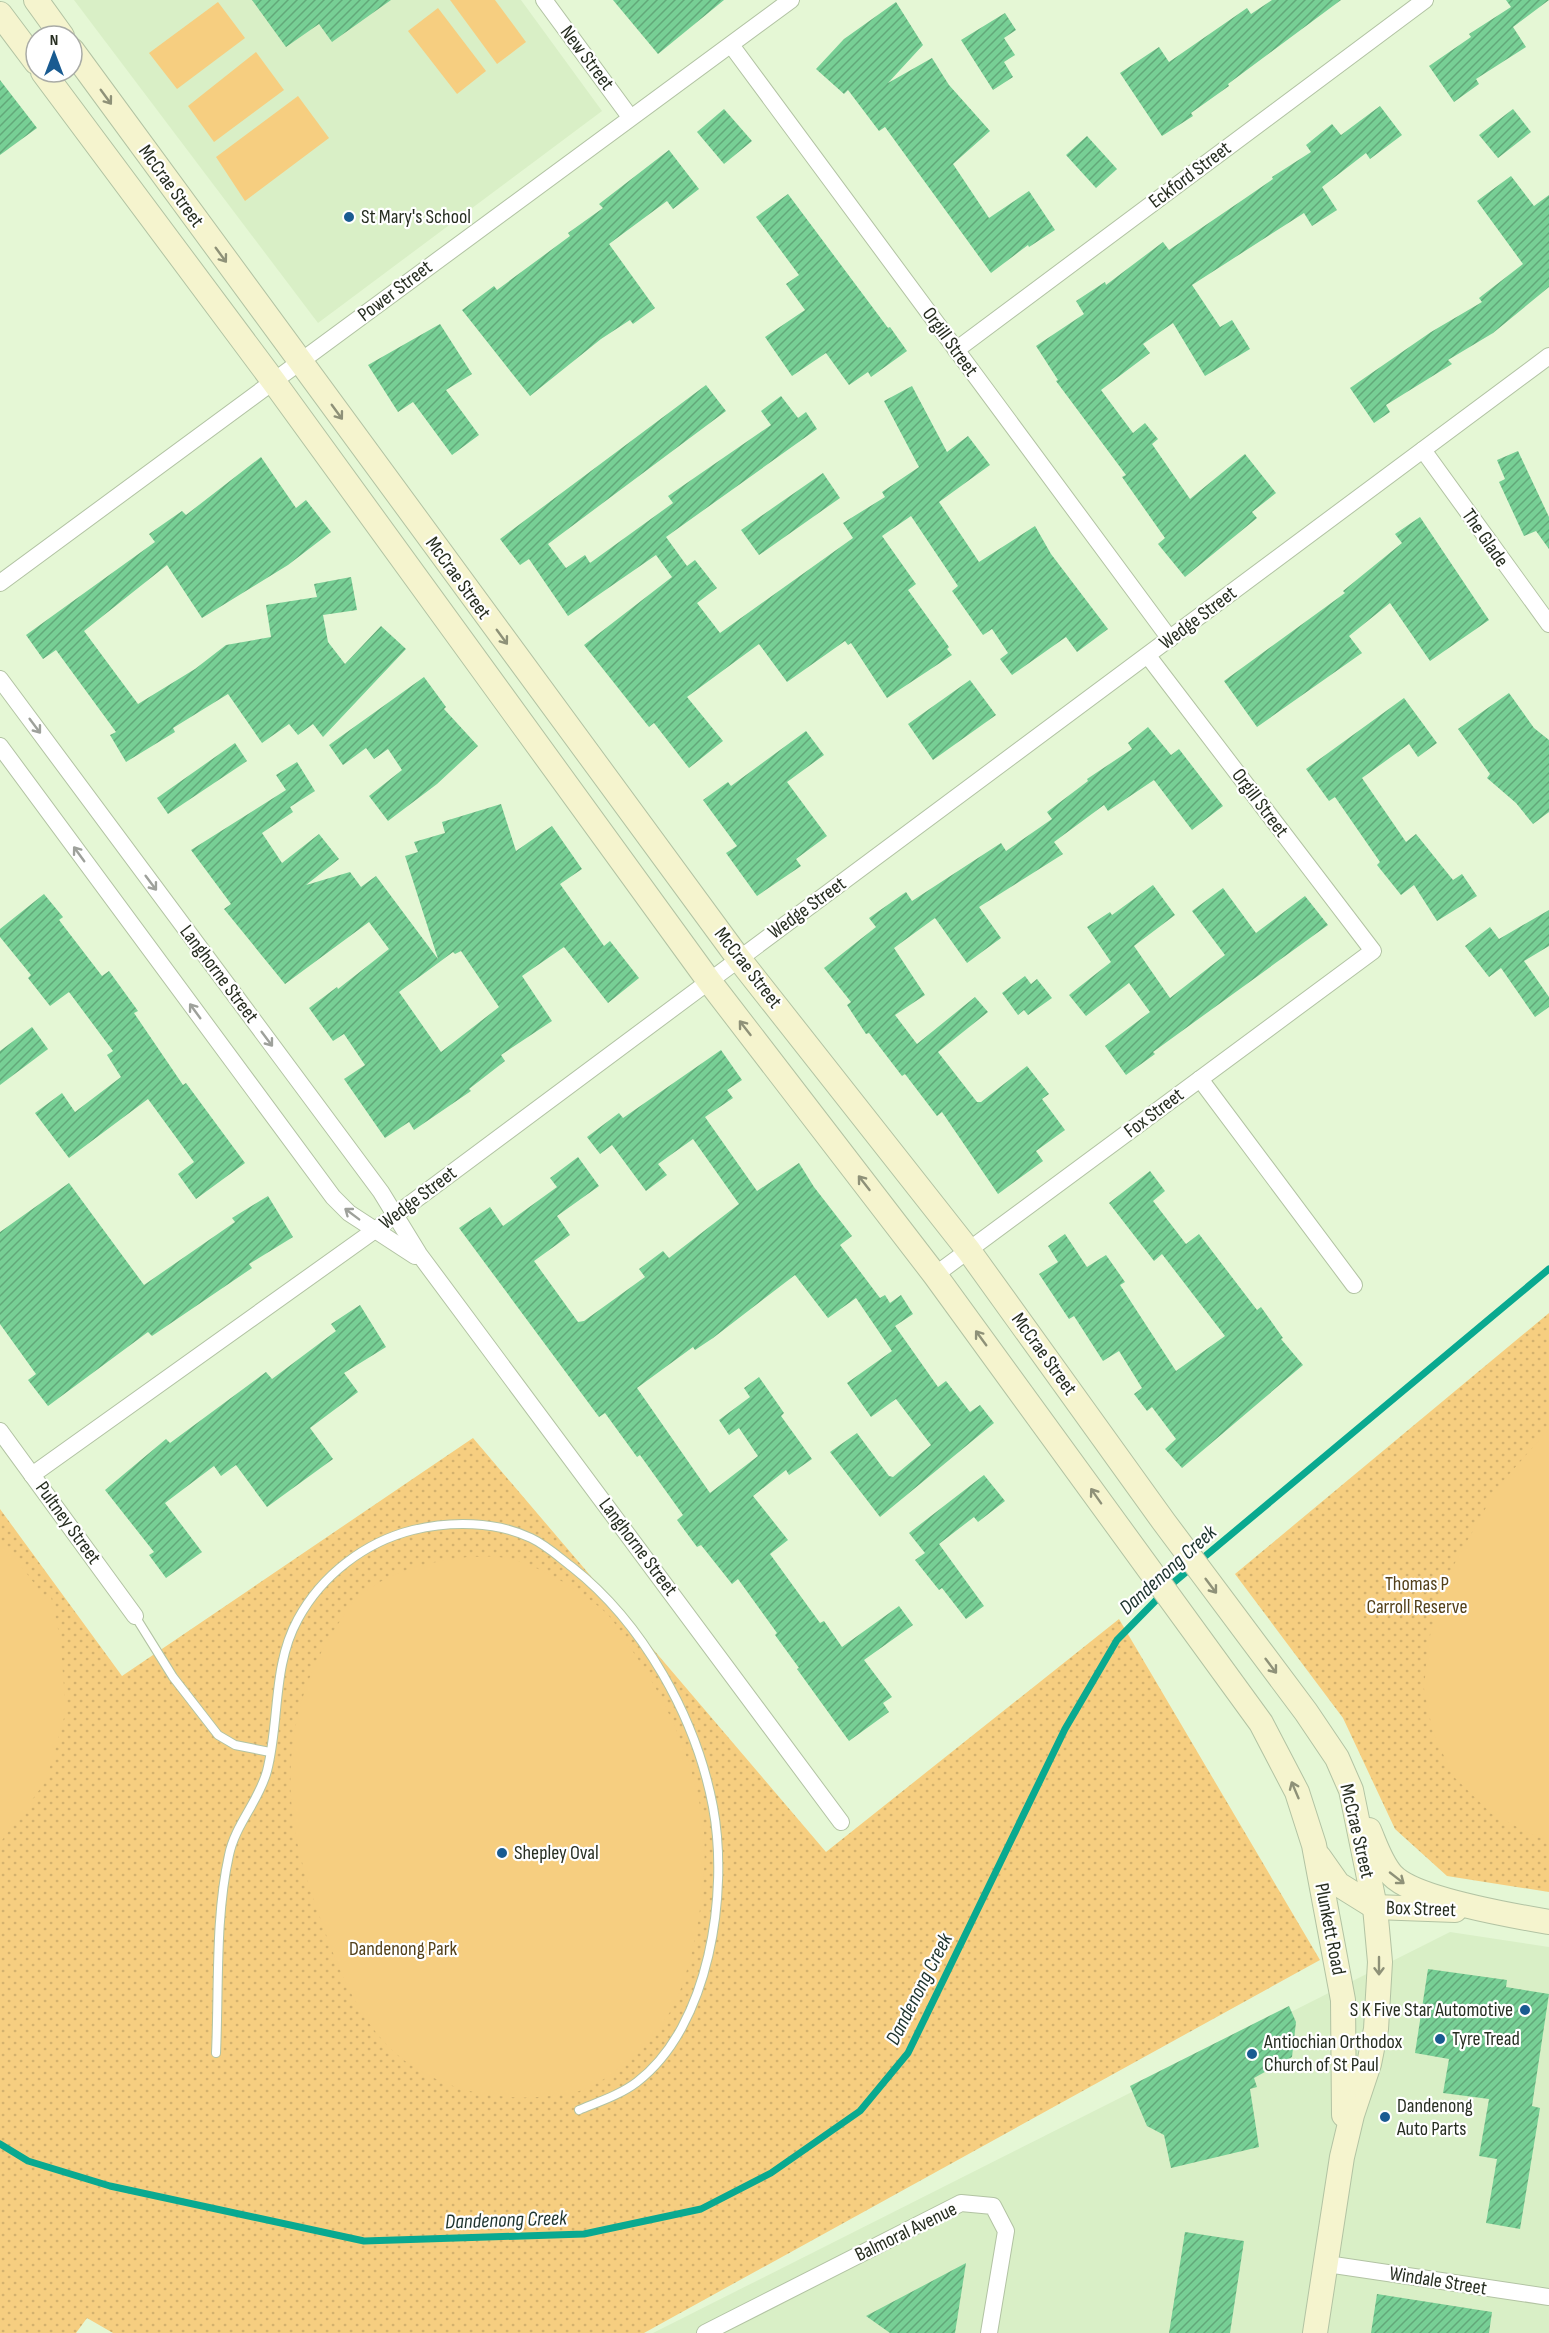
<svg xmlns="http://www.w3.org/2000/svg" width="1549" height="2333" font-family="'Sofia Sans Condensed',sans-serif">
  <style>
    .built { fill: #d9efc6 }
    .park { fill: url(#park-dots) }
    .garden { fill: #f6ce80 }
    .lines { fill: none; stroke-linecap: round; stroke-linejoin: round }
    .stream { stroke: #09a990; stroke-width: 7 }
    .building { fill: url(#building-hatch); fill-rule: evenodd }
    .lane-casing { stroke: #b2c3a3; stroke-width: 10 }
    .street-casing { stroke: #b2c3a3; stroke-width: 18 }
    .secondary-casing { stroke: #b2c3a3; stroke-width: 26 }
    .lane { stroke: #fff; stroke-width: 8 }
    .street { stroke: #fff; stroke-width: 16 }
    .secondary { stroke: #f5f4ce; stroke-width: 24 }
    .oneway { stroke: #8e9178 }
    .oneway2 { stroke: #9ea19b }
    .poi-dot { fill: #195b91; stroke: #fff; stroke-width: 2 }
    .labels { text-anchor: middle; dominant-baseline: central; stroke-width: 4.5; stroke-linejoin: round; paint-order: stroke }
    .street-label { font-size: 20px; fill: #272e21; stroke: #fff }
    .poi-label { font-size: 20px; fill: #272e21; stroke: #fff; text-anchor: start }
    .park-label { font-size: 20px; fill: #53401a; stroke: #fff }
    .water-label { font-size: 21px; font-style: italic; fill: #1d332e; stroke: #fff }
  </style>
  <defs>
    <pattern id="park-dots" width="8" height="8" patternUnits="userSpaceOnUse" patternTransform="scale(1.5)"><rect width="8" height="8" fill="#f6ce80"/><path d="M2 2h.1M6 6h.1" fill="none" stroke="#d3b16e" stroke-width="1.8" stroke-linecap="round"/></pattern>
    <pattern id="building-hatch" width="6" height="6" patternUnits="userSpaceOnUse" patternTransform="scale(1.5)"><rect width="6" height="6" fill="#77cf95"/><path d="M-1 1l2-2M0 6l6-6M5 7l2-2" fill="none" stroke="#62a879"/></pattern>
  </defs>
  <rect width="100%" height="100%" fill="#e5f7d5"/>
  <g class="built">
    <polygon points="74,0 521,0 602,111 318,323"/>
    <polygon points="1450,1932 1549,1947 1549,2333 653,2333"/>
  </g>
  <g class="park">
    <polygon points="1549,1313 1549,1892 1447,1876 1395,1829 1343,1718 1235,1574"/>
    <polygon points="473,1438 826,1852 1119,1619 1320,1960 644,2333 113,2333 87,2318 76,2333 0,2333 0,1509 122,1676"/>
  </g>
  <g class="garden">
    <polygon points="450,0 495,0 526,42 497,64"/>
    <polygon points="218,2 245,38 177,89 149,53"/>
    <polygon points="438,8 486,71 457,94 408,31"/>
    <polygon points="256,52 284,90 214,142 188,106"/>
    <polygon points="298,96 329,138 245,201 216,157"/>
    <polygon points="1549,1429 1549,1839 1537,1837 1492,1814 1454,1777 1433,1733 1424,1689 1428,1644 1442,1586 1497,1488"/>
    <polygon points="0,1538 46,1599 50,1592 60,1638 66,1711 46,1781 0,1843"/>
    <path d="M 468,1557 C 478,1557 488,1556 498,1557 C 531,1560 581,1590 605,1612 C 614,1620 621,1633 627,1643 C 664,1695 691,1753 702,1816 C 711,1865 696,1958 675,2003 C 665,2023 648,2041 632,2056 C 615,2073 592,2090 567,2094 C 513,2102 461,2097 414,2067 C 367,2038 342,1979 324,1929 C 312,1894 298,1857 293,1819 C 284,1749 299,1682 338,1624 C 344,1616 349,1605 356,1599 C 388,1571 427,1562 468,1557 Z"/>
  </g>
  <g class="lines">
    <polyline class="stream" points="0,2144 28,2161 110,2186 364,2241 584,2234 701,2209 771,2173 860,2111 908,2053 1065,1729 1117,1640 1173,1583 1549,1269"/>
  </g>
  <g class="building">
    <polygon points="252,0 391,0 332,42 319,24 286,47"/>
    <polygon points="613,0 724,0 658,54"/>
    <polygon points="1272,0 1341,0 1228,84 1229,86 1191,113 1193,116 1162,136 1120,73 1159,47 1169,62 1247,8 1251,14"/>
    <polygon points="1506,0 1549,0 1513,27 1526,47 1476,79 1479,84 1454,102 1429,66 1471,37 1469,34 1511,7"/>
    <polygon points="896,2 923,45 888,83 932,58 949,85 990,131 953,164 989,218 1029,191 1055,230 1029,247 1028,245 991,273 885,127 879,131 848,90 844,94 816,69 844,39"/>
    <polygon points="1005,13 1016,30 1004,38 1015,55 1004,62 1013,77 993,90 961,40"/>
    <polygon points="0,80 37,128 0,155"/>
    <polygon points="1380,106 1402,135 1370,159 1366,153 1322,187 1337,210 1312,226 1304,213 1192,285 1220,327 1232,320 1250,349 1205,376 1173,323 1143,344 1150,353 1101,390 1133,433 1145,423 1158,439 1152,444 1190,499 1245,454 1276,493 1252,512 1257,518 1185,577 1158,544 1165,538 1122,477 1126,475 1056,381 1058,380 1036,346 1084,314 1076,301 1105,282 1106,285 1163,242 1169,250 1244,199 1273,179 1272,177 1311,152 1306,145 1332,124 1341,135"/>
    <polygon points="724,109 752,141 724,164 697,132"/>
    <polygon points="1513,109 1531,132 1498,158 1479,135"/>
    <polygon points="1087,136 1117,169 1096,188 1066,155"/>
    <polygon points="669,150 699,189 673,209 667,201 609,244 655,308 633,324 630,320 601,339 530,396 462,310 494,286 497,290 570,236 568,233 603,208 599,204"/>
    <polygon points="1511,176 1534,206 1549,195 1549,287 1493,333 1448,360 1452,364 1386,405 1390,412 1374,423 1350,388 1431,332 1482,302 1479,298 1523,264 1477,201"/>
    <polygon points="788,194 888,328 890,327 907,351 871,377 868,372 849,385 826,353 792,376 765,337 805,310 786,284 799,275 756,217"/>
    <polygon points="440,324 472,374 446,390 479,435 452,455 413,402 398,412 368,365"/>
    <polygon points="706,385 726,411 548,544 566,568 585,555 590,563 673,503 668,496 771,425 761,411 781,396 798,418 806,412 817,429 666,537 687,566 695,560 717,588 697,603 720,633 853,538 843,523 885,497 882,492 919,467 884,401 912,386 947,452 968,436 990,465 939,502 979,562 1035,526 1051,554 1108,629 1077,652 1066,637 1012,675 1000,659 1008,653 992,629 983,635 952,591 958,586 911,516 882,536 916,584 908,590 949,647 947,649 952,655 887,698 851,643 848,645 845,641 787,682 759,644 687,697 723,741 689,768 654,723 649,727 584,645 672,577 656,555 568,616 529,559 520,565 500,539"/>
    <polygon points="1518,451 1549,517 1549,549 1536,531 1524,536 1499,482 1505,479 1497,460"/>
    <polygon points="261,457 296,508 306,500 331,532 288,565 202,618 167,565 84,631 138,704 195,669 226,645 271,637 266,605 317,597 314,584 351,577 357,610 323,615 328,642 345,664 381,626 406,649 323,737 313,724 298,735 289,724 262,743 228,694 173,728 175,732 126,762 110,735 116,732 56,650 43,659 26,635 155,542 149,534 182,511 186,515"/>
    <polygon points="823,473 840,498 759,555 741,530"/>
    <polygon points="1420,517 1489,620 1430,661 1390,603 1349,636 1362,653 1257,727 1224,681 1345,593 1343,591 1402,543 1395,534"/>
    <polygon points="424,677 446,707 444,709 478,746 437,784 388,821 369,796 402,770 388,749 374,759 366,748 343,765 329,745"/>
    <polygon points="970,680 996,715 933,760 908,724"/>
    <polygon points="1509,693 1534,728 1549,740 1549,812 1533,824 1516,803 1487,778 1490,774 1458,729"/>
    <polygon points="1404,698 1437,743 1418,757 1409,744 1362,778 1406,842 1416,834 1453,880 1462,874 1477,896 1437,921 1414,885 1401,895 1377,865 1380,862 1335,797 1329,801 1306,769"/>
    <polygon points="1148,727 1171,755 1179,749 1223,806 1192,830 1154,780 1108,811 1104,805 1054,842 1063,854 979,907 1001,938 967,963 935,918 894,948 925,995 895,1015 917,1044 975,997 988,1012 938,1052 977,1102 981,1102 1027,1066 1049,1094 1042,1099 1065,1130 1036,1151 1043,1161 998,1194 942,1112 937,1116 905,1074 902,1076 869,1033 866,1034 847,1005 851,1002 824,968 876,927 869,918 906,892 912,901 1001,843 1006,851 1052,819 1047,812 1088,781 1087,779 1132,749 1128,743"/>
    <polygon points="806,731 824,755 787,782 827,836 796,859 801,866 757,896 726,853 737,846 703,800 728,782 731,786"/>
    <polygon points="235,743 247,761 168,814 157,798"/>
    <path d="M 297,762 L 315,791 L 290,807 L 293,812 L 262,833 L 282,863 L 319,834 L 339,859 L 306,885 L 350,872 L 361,887 L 376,876 L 438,959 L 405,856 L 418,852 L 414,842 L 445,833 L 442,822 L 501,804 L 516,851 L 552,826 L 582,869 L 560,884 L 604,946 L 610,941 L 639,978 L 608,1003 L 564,947 L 522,976 L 552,1021 L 501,1055 L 505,1061 L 469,1089 L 471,1091 L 414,1130 L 409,1122 L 385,1138 L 344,1079 L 365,1065 L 344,1034 L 333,1041 L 309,1008 L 337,987 L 338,989 L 389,949 L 369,922 L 285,984 L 224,909 L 231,904 L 191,850 L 286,790 L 276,775 ZM 461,951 L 499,1007 L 441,1052 L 399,992 L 453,952 L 455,954 Z"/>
    <polygon points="1153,885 1175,915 1134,946 1170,998 1225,955 1192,911 1223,888 1256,933 1305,896 1328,925 1153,1052 1155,1054 1126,1075 1105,1046 1150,1012 1129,983 1086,1016 1069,995 1111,962 1087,927 1110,912 1112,915"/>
    <polygon points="44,894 63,917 59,920 102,976 109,971 138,1011 134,1013 183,1085 186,1083 245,1163 196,1199 178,1174 194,1162 148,1099 69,1158 35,1113 62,1093 75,1112 121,1077 107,1055 113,1051 69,992 50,1006 28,978 31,975 0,937 0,929"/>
    <polygon points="1549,910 1549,946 1524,961 1549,997 1549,1007 1535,1017 1501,968 1489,977 1465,946 1490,927 1499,939"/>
    <polygon points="1025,976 1031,984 1037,979 1052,998 1028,1015 1024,1010 1018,1015 1002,993"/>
    <polygon points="32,1027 48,1049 0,1085 0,1051"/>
    <polygon points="721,1050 742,1080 727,1090 733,1098 705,1117 757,1191 799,1163 814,1187 852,1236 840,1245 880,1298 885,1295 890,1303 901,1295 913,1314 895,1326 938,1387 946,1381 970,1412 980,1405 994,1423 880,1517 830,1452 857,1433 889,1476 893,1477 931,1445 896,1399 871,1417 847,1383 892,1351 856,1298 828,1318 795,1275 713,1338 695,1350 693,1347 637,1388 710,1493 758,1456 739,1428 729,1435 719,1420 750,1397 744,1388 759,1377 784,1413 781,1416 812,1459 789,1475 786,1470 753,1496 788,1540 770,1554 820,1623 824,1621 842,1647 899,1606 913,1625 864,1660 892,1697 883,1703 889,1712 849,1741 797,1669 799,1668 775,1635 777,1633 738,1579 732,1584 701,1545 697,1547 677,1520 683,1515 640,1455 637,1457 605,1413 599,1417 459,1228 490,1207 503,1226 557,1187 550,1178 578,1157 599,1186 557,1216 570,1235 534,1261 578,1322 584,1321 645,1277 639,1269 663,1251 669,1258 739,1204 693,1139 658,1164 667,1175 646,1191 612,1145 600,1154 587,1137 619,1113 623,1118"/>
    <polygon points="1150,1171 1165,1191 1153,1201 1186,1244 1199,1234 1257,1310 1261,1307 1283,1338 1281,1339 1303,1365 1182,1468 1165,1449 1176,1439 1152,1407 1147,1411 1134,1394 1142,1388 1119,1351 1103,1361 1074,1316 1069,1319 1039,1274 1058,1262 1048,1246 1065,1234 1087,1267 1106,1255 1125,1282 1120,1285 1176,1371 1225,1336 1162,1254 1154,1261 1109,1203"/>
    <polygon points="69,1183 144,1285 235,1222 232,1218 268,1196 293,1237 249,1264 252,1268 152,1336 148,1332 48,1406 28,1380 36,1374 0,1324 0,1232"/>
    <polygon points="360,1305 386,1347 344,1373 358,1392 310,1428 333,1459 267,1507 236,1465 221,1476 214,1466 165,1503 202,1552 166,1578 149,1555 154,1552 105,1490 166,1439 170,1443 266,1372 272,1379 336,1331 331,1324"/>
    <polygon points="984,1475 1005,1501 978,1522 974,1517 939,1544 984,1606 966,1619 942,1588 939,1590 915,1560 925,1553 909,1533"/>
    <polygon points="1428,1969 1507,1980 1506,1987 1549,1994 1532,2106 1540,2108 1520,2229 1486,2223 1497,2159 1479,2156 1489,2099 1443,2093 1449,2059 1415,2053"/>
    <polygon points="1289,2006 1296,2022 1292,2057 1254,2078 1257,2087 1250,2089 1259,2147 1171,2168 1164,2135 1147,2126 1130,2086"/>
    <polygon points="1185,2232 1244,2241 1230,2333 1169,2333"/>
    <polygon points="966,2263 955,2333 890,2333 866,2316"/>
    <polygon points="1377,2294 1492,2312 1489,2333 1371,2333"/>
  </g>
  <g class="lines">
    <g class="lane-casing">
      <g id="lane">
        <polyline points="135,1616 173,1677 218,1735 235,1745 270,1752"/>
        <path d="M 216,2053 C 219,1988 215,1918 229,1855 C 235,1825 259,1801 267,1771 C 280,1721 272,1666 298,1619 C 322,1575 365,1542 413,1530 C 450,1521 496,1521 531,1538 C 546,1545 559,1557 572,1567 C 643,1623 696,1717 713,1807 C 729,1892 710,2026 637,2082 C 620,2095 598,2102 579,2110"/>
      </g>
    </g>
    <g class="street-casing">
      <g id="street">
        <polyline points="544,0 630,117"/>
        <polyline points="731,45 1170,639"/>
        <polyline points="956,350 1425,0"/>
        <polyline points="1423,450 1549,624"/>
        <polyline points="0,583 791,0"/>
        <polyline points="0,679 381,1192 419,1254 841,1822"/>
        <polyline points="0,746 333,1197 349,1213 415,1256"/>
        <polyline points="1200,1079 1354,1285"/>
        <polyline points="935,1275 1373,951 1148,656"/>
        <polyline points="0,1431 135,1616"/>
        <polyline points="32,1475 375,1230 1549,356"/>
        <polyline points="1327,2264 1549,2297"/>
        <polyline points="705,2333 961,2203 993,2206 1006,2231 989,2333"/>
      </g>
    </g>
    <g class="secondary-casing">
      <g id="secondary">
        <polyline points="36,0 62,36"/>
        <polyline points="0,14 36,62"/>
        <polyline points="72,50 739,959 969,1251 1164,1522 1306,1712 1337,1758 1351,1790 1375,1907 1380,1962 1376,2029 1369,2064 1352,2115 1342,2157 1315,2333"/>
        <polyline points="43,72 274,382 709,981 935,1275 1261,1723 1297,1792 1314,1845 1343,2000 1344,2115"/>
        <path d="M 1369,1830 C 1375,1844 1381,1863 1392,1875 C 1414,1899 1514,1916 1549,1922"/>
        <polyline points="1319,1857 1338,1884 1375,1907 1455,1910"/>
      </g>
    </g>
    <use href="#lane" class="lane"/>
    <use href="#street" class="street"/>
    <use href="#secondary" class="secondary"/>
  </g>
  <defs><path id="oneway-shaft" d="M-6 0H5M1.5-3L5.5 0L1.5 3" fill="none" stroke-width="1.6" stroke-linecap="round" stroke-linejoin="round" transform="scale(1.5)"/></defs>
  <g class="oneway">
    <use href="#oneway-shaft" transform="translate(106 97) rotate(54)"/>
    <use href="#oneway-shaft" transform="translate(221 255) rotate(54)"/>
    <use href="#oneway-shaft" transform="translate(337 412) rotate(54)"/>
    <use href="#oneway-shaft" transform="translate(502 637) rotate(54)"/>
    <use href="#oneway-shaft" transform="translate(745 1028) rotate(-128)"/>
    <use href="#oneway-shaft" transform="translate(864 1183) rotate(-128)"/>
    <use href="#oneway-shaft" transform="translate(981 1338) rotate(-126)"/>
    <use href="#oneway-shaft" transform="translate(1096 1496) rotate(-125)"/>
    <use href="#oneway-shaft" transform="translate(1211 1586) rotate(53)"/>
    <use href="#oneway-shaft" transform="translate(1271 1666) rotate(53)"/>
    <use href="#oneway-shaft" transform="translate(1295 1790) rotate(-113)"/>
    <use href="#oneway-shaft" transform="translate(1397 1878) rotate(38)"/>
    <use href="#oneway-shaft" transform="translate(1379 1966) rotate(90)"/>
  </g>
  <g class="oneway2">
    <use href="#oneway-shaft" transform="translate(35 726) rotate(53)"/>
    <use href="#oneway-shaft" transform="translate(79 854) rotate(-126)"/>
    <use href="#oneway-shaft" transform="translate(151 883) rotate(53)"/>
    <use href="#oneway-shaft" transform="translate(195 1011) rotate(-126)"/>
    <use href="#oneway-shaft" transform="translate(267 1039) rotate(53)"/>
    <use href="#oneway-shaft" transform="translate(352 1214) rotate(-143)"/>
  </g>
  <g class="poi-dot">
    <circle cx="349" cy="217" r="6"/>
    <circle cx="502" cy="1853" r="6"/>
    <circle cx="1525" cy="2010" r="6"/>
    <circle cx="1440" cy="2039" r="6"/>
    <circle cx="1252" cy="2054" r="6"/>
    <circle cx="1385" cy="2117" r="6"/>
  </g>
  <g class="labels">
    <g class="street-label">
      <text transform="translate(587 58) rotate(53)">New Street</text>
      <text transform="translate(1190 175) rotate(-37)">Eckford Street</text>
      <text transform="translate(171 186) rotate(54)">McCrae Street</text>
      <text transform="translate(395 291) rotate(-37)">Power Street</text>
      <text transform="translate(950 342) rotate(54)">Orgill Street</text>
      <text transform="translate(1485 538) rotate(55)">The Glade</text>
      <text transform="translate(458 578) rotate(54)">McCrae Street</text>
      <text transform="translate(1198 618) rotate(-37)">Wedge Street</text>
      <text transform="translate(1260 803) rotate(53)">Orgill Street</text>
      <text transform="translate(807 908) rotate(-36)">Wedge Street</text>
      <text transform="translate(748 968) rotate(52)">McCrae Street</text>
      <text transform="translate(219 974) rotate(53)">Langhorne Street</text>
      <text transform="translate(1154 1113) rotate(-37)">Fox Street</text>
      <text transform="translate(418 1198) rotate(-37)">Wedge Street</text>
      <text transform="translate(1044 1354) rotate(54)">McCrae Street</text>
      <text transform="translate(68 1523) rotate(54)">Pultney Street</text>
      <text transform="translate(638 1547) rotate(53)">Langhorne Street</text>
      <text transform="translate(1357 1831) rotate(77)">McCrae Street</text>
      <text transform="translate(1421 1909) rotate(2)">Box Street</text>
      <text transform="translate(1330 1929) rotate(79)">Plunkett Road</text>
      <text transform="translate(906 2232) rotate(-26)">Balmoral Avenue</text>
      <text transform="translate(1438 2281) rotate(9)">Windale Street</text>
    </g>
    <g class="poi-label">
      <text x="361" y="217">St Mary's School</text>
      <text x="514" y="1853">Shepley Oval</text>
      <text x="1513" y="2010" text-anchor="end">S K Five Star Automotive</text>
      <text x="1452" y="2039">Tyre Tread</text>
      <text x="1264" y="2042">Antiochian Orthodox<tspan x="1264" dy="23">Church of St Paul</tspan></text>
      <text x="1397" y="2106">Dandenong<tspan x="1397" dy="23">Auto Parts</tspan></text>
    </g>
    <g class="park-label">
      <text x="1417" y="1584">Thomas P<tspan x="1417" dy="23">Carroll Reserve</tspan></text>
      <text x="403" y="1949">Dandenong Park</text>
    </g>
    <g class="water-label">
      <text transform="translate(1168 1570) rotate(-42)">Dandenong Creek</text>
      <text transform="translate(919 1989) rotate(-63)">Dandenong Creek</text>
      <text transform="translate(506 2220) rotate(-2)">Dandenong Creek</text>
    </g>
  </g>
  <g transform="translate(54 54)"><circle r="28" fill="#ffffff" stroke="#a9aba6" stroke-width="1.5"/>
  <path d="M0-4.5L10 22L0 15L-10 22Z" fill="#195b91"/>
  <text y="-9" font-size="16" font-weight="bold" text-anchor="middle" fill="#272e21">N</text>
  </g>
</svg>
